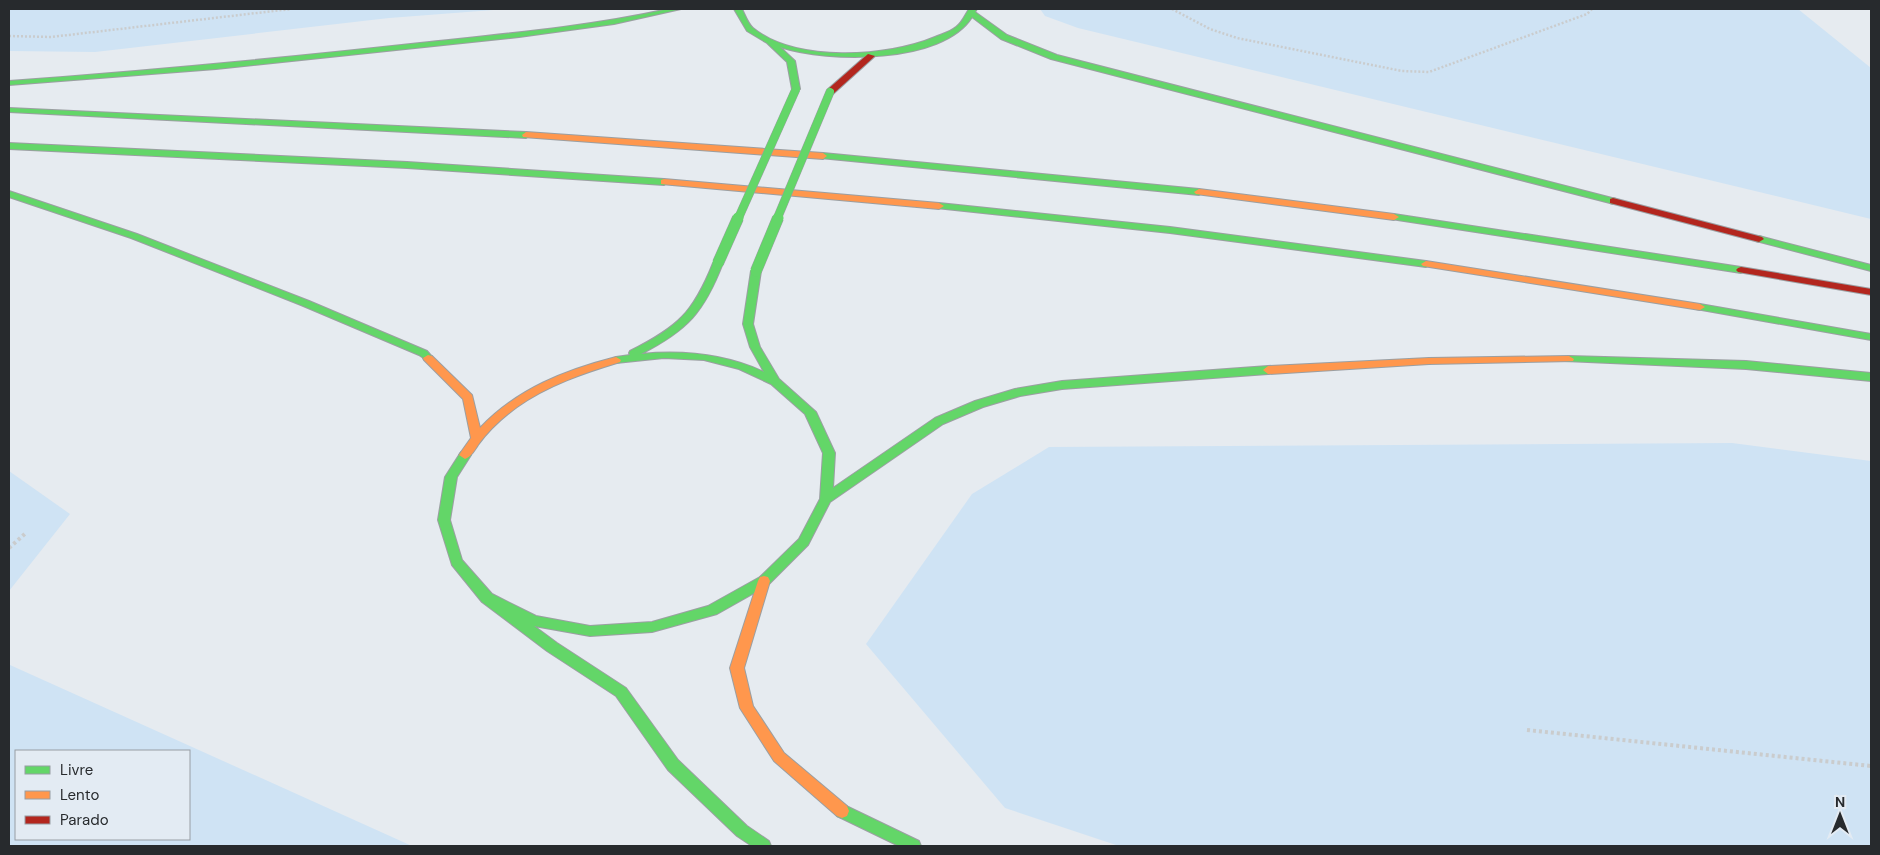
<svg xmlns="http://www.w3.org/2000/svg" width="1880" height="855" font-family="'DM Sans',sans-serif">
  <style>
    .green { fill: #cfe3f4; fill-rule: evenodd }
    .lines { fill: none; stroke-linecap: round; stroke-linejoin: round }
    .fast-casing { stroke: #9b9fa2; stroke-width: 2 }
    .slow-casing { stroke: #9b9fa2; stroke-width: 2 }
    .jam-casing { stroke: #9b9fa2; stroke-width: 2 }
    .path-far1 { stroke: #cacccd; stroke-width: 2.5; stroke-dasharray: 2 2; stroke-linecap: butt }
    .path { stroke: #cacccd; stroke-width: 4; stroke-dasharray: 3 3; stroke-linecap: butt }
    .fast { fill: #63d668; fill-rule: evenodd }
    .slow { fill: #ff974d; fill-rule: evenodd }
    .jam { fill: #b3261e; fill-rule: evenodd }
    .fast-bridge-far1-casing { stroke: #9b9fa2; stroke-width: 9; stroke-linecap: butt }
    .fast-bridge-casing { stroke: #9b9fa2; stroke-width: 12; stroke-linecap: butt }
    .fast-bridge-far1 { stroke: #63d668; stroke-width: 8 }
    .fast-bridge { stroke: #63d668; stroke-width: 11 }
  </style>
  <rect width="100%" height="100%" fill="#e6ebf0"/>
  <g class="green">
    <polygon points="9,9 506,9 389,18 95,52 9,51"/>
    <polygon points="1040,9 1798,9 1871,68 1871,219 1078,28 1045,16"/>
    <polygon points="1732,443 1871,461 1871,846 1119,846 1005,808 866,644 972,494 1049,447"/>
    <polygon points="9,471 70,514 9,591"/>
    <path d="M 9,664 L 10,665 L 412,846 L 9,846 ZM 16,751 L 189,751 L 189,839 L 16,839 Z"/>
  </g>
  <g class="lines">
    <g class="fast-casing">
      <g id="fast">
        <path d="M 668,9 L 681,9 L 614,24 L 519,37 L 216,69 L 9,85 L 9,81 C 146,71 283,58 420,43 C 503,34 586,27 668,9 Z"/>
        <path d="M 734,9 L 742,9 C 745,15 748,24 753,28 C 795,63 888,57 935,37 C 942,34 950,32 956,27 C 962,23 965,15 969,9 L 977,9 L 975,12 L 1007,35 L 1057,55 L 1616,199 L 1618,201 L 1613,204 L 1610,203 L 1051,59 L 1001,39 L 972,17 C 943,64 828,63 780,47 L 795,61 L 800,89 L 796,91 L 792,89 L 787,62 L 767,43 L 747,31 Z"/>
        <polygon points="9,108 526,132 530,135 526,138 9,112"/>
        <polygon points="9,143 407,162 664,179 668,182 664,185 407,168 9,149"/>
        <polygon points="823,153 1199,189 1204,192 1199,195 820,158 820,154"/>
        <polygon points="9,191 137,234 309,301 427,351 433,358 428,361 419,355 301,305 131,238 9,197"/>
        <polygon points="939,203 1170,227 1426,261 1431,264 1426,267 1170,233 936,208 936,204"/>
        <polygon points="1394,214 1741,267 1746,270 1741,273 1391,219 1389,217"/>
        <polygon points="1759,236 1871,265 1871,271 1756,241 1754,239"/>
        <path d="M 718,260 L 723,263 C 704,312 688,330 641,354 C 683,350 725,354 764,372 L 750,347 L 743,324 L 751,271 L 756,268 L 759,269 L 761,271 L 753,324 L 760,347 L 779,379 L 816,412 L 835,453 L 833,488 L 935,418 L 975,401 L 1015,389 L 1062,381 L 1268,366 L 1273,370 L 1268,374 L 1062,389 L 1020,396 L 983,407 L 943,424 L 830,502 L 808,545 L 768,585 L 717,614 L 652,632 L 590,636 L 534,626 L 557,643 L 626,688 L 678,760 L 747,826 L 769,841 L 771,846 L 752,846 L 737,836 L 668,770 L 616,696 L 547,651 L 482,602 L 452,565 L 438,520 L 445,477 L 461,452 L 469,452 L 471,455 L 457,477 L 450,520 L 462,560 L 492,594 L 536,616 L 590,626 L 652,622 L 708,606 L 760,577 L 799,539 L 820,499 L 823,453 L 805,414 L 771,384 L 739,369 L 704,360 L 664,358 L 616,363 L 611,360 L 616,357 L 630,355 L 629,353 L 630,351 C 678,327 693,313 713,263 Z"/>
        <polygon points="1700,304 1871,334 1871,340 1696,309 1695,307 1696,305"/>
        <polygon points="1569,356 1746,361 1871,373 1871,381 1746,369 1565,361 1564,359"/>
        <polygon points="842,804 919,841 921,846 899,846 837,816 835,811 837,806"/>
      </g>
    </g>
    <g class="slow-casing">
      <g id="slow">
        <polygon points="526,132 823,153 827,156 823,159 523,137 522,135"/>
        <polygon points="664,179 939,203 944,206 939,209 661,184 661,180"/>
        <polygon points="1199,189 1394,214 1399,217 1394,220 1196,194 1194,192"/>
        <polygon points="1426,261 1700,304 1705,307 1700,310 1423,266 1421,264"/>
        <path d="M 428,355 L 432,356 L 472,395 L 480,428 C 517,389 565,370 616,357 L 621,360 L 620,362 C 584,373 548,385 517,407 C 502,418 488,431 478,445 C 474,451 471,457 465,459 L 459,455 L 471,438 L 463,399 L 424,360 L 423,358 Z"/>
        <polygon points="1569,356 1574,359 1573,361 1429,364 1268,374 1263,370 1268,366 1429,358"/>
        <polygon points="764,576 768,577 770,581 744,668 753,706 784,753 847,806 849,811 847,816 842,818 837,816 774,761 740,708 730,668 758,581 760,577"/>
      </g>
    </g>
    <g class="jam-casing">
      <g id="jam">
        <polygon points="868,54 875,56 833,94 827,94 827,90"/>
        <polygon points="1613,198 1762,237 1764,239 1759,242 1610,203 1610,199"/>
        <polygon points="1741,267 1871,289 1871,295 1738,272 1736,270 1738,268"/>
      </g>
    </g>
    <g class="path-far1">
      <polyline points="1172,9 1210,29 1237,38 1402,71 1429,72 1587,14 1592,9"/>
      <polyline points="9,36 51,37 291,9"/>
    </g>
    <g class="path">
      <polyline points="9,548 26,533"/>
      <polyline points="1527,730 1871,766"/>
    </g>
    <use href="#fast" class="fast"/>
    <use href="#slow" class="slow"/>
    <use href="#jam" class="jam"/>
    <g class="fast-bridge-far1-casing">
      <g id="fast-bridge-far1">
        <polyline points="738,219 796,89"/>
        <polyline points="777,219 830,92"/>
      </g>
    </g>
    <g class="fast-bridge-casing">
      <g id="fast-bridge">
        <polyline points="718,263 738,218"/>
        <polyline points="756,271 778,218"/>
      </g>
    </g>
    <use href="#fast-bridge-far1" class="fast-bridge-far1"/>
    <use href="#fast-bridge" class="fast-bridge"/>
  </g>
  <rect width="1880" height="855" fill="none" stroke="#272a2d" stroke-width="20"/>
  <rect x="15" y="750" width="175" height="90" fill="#e3ebf3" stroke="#989ea4"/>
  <rect x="25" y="766" width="25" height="8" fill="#63d668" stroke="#989ea4"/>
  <text x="60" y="775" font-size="15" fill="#272a2d">Livre</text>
  <rect x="25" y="791" width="25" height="8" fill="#ff974d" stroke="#989ea4"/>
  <text x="60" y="800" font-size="15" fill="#272a2d">Lento</text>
  <rect x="25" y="816" width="25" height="8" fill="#b3261e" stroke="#989ea4"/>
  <text x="60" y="825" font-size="15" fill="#272a2d">Parado</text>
  <g transform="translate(1840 815)" stroke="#e3ebf3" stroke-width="4" paint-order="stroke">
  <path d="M0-4L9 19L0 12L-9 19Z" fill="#272a2d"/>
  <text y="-8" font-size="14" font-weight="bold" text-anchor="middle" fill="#272a2d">N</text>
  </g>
</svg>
